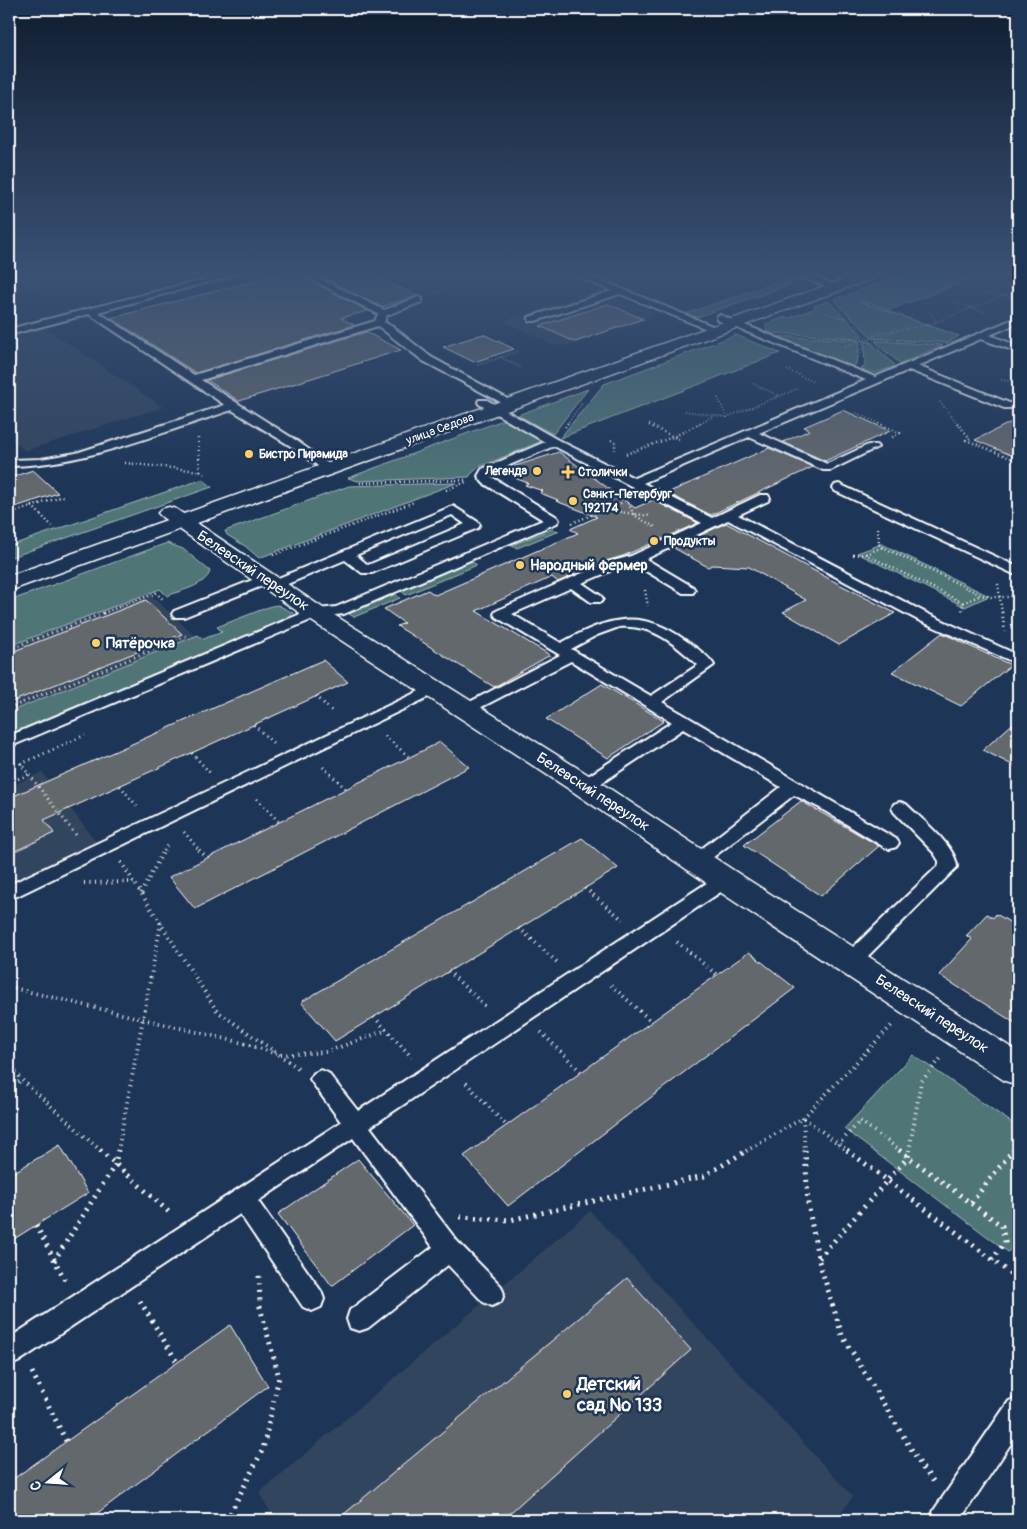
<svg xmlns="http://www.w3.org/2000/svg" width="1027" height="1529" font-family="Pangolin,sans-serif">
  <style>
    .built { fill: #32445e }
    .green { fill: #4f7476; stroke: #a7baba }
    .building { fill: #63676d; stroke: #fff }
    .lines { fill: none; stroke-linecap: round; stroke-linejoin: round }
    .lane-casing { stroke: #fff; stroke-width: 4 }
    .street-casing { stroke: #fff; stroke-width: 3 }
    .secondary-casing { stroke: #fff; stroke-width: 3 }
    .path-far4 { stroke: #fff; stroke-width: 2; stroke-dasharray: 0.5 2.5; stroke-linecap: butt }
    .path-far3 { stroke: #fff; stroke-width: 2.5; stroke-dasharray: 1 3; stroke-linecap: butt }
    .path-far2 { stroke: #fff; stroke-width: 3; stroke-dasharray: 1 4; stroke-linecap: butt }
    .path-far1 { stroke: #fff; stroke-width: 4; stroke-dasharray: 1 4.5; stroke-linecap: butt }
    .path { stroke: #fff; stroke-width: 5; stroke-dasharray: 2 5.5; stroke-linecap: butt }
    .lane { fill: #1d3557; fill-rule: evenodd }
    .street { fill: #1d3557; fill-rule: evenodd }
    .secondary { fill: #1d3557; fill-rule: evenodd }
    .poi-dot { fill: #ffd166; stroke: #1d3557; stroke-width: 2 }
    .labels { text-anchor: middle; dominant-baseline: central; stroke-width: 5; stroke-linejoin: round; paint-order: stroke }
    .far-street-label { font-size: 12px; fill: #fff; stroke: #1d3557 }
    .far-poi-label { font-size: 12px; font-weight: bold; fill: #fff; stroke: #1d3557; text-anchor: start }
    .poi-label { font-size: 15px; font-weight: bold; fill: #fff; stroke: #1d3557; text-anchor: start }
    .street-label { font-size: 15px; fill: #fff; stroke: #1d3557 }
    .near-poi-label { font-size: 18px; font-weight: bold; fill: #fff; stroke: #1d3557; text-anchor: start }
  </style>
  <rect width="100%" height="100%" fill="#1d3557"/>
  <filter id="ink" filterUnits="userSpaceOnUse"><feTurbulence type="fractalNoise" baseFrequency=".02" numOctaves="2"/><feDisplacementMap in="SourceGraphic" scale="10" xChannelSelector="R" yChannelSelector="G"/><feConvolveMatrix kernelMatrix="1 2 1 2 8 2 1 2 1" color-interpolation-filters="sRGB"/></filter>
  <g filter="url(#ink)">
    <g class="built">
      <polygon points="9,274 95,274 9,294"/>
      <polygon points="600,290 656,313 648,319 572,345 556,346 502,321"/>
      <polygon points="45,328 163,407 25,451 9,437 9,338"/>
      <polygon points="149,593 195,636 9,711 9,646"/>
      <polygon points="42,772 98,844 9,886 9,787"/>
      <polygon points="590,1211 853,1497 835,1520 275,1520 259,1493"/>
    </g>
    <g class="green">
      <polygon points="903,274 984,274 889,310 847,295"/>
      <polygon points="797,275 807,279 697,317 685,314"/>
      <polygon points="843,296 959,336 948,343 872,338 835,301 835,299"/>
      <polygon points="828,301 859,332 862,336 860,338 769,333 766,329 766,324 785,317 789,318 816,308 814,306"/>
      <polygon points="736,335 780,353 560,438 604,384"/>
      <polygon points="771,336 860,340 858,358 854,368"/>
      <polygon points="864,341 869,341 896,366 875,373 860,370 865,366"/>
      <polygon points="875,341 877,341 943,345 900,364"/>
      <polygon points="588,389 553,434 518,415"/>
      <polygon points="503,420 542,441 479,467 471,474 469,477 358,481 348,478"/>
      <polygon points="203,479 212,487 9,558 9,546"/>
      <polygon points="456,483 259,558 245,546 227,535 225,531 349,486"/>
      <polygon points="552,529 559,531 517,548 512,545"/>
      <path d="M 167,543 L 183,549 L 210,571 C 206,586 181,590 167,596 L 160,589 L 9,646 L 9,601 Z"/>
      <polygon points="882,544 989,596 965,607 857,553"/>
      <polygon points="471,561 477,565 406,595 401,591"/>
      <polygon points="395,594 400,598 354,617 349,614"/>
      <polygon points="278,605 293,613 282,620 9,734 9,712 198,635 203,639 222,632 217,627 271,606"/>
      <polygon points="913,1055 1018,1127 1018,1237 1008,1252 844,1129"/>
    </g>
    <g class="building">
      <polygon points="281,274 299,274 368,311 341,318 354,325 196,373 111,318"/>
      <polygon points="315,274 371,274 417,296 381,307"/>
      <polygon points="608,304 643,319 575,342 540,326"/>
      <polygon points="366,332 401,350 239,401 207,380"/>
      <polygon points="483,334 514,349 474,362 443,347"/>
      <polygon points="843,410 890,431 825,461 783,442 810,430 804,427"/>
      <polygon points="1018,419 1018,458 975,440"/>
      <polygon points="769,448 813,467 711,515 667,493"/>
      <polygon points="559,452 635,508 653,500 698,523 623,556 602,562 558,582 552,577 476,611 550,655 494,687 397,626 404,623 384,609 428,590 435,595 578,533 570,529 597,517 556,501 558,500 540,493 543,491 525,485 528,483 512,477 515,474 503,470"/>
      <polygon points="33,470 58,493 9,509 9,478"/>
      <polygon points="726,523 837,583 895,613 839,645 783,612 806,600 749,567 712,565 708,567 674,548"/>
      <polygon points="146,600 182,634 9,703 9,653"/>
      <polygon points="942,633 976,649 1011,665 961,706 892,672"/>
      <polygon points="323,660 348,682 44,820 54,833 9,854 9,798"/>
      <polygon points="602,684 664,721 608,758 546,719"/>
      <polygon points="1018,719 1018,768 983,750"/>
      <polygon points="440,742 469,767 195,909 169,877"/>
      <polygon points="801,801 879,846 821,896 744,845"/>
      <polygon points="582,838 618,868 335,1041 301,1002"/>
      <polygon points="987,914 993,918 996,914 1018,927 1018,1025 939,975 972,939 966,936"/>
      <polygon points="749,952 795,988 508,1206 464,1156"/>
      <polygon points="60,1145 88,1193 9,1242 9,1175"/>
      <polygon points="358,1159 413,1225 332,1286 278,1214"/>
      <polygon points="627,1278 691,1350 502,1520 337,1520"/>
      <polygon points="230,1325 268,1386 88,1520 9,1520 9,1482"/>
    </g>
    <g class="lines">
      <g class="lane-casing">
        <g id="lane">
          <path d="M 225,274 L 238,274 L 98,312 L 194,375 L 375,321 L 378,314 L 301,274 L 311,274 L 384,310 L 419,297 L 422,298 L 422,302 L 387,315 L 384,322 L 393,327 L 431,357 L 517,404 L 512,407 L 508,406 L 423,361 L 378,326 L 201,380 L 297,441 L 333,467 L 335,469 L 333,471 L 325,471 L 289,445 L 232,410 C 159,433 86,465 9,466 L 9,460 L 41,459 L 76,453 L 225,405 L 89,314 L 9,335 L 9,329 Z"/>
          <polygon points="575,274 586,274 722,330 717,333 714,332 620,294 535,321 529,321 529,317 612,291 576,276"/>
          <polygon points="797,274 808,274 840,287 839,289 833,289 798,276"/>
          <path d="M 720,315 L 875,377 L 1018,317 L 1018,323 L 990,335 L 1018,346 L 1018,352 L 981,339 L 918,366 L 1012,404 L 1013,406 L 1012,408 L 1004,408 L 909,370 L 759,433 L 827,464 L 868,445 L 876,445 L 878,447 L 831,470 L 823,470 L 749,437 L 643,483 L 712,518 L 760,495 L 768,495 L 770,498 L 768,501 L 738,515 L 928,614 L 1018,655 L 1018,664 L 918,620 L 728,520 L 646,559 L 693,587 L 695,590 L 693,593 L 683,593 L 634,564 L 613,570 L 582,583 L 601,596 L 603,599 L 601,602 L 591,602 L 571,588 L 512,614 L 561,643 C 607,618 640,607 685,640 C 695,647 708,655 714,665 L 662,702 L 896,839 L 899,843 L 896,847 L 890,849 L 884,847 L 820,808 L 794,795 L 703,865 L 697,867 L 691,865 L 688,861 L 691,857 L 781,787 L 683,729 L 591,790 L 585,792 L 579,790 L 577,786 L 579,782 L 672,722 L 571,661 L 470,713 L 460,713 L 457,710 L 460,707 L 560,655 L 496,617 L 494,614 L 496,611 L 603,564 L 631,556 L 702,523 L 554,446 L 491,473 L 490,476 L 557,517 L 559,520 L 557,523 L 344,614 L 318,617 L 9,747 L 9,736 L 310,610 L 336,607 L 543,520 L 483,483 L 478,476 L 482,469 L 545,442 L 479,404 L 478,402 L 479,400 L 487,400 L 558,440 L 634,478 L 866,380 L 717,320 L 717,316 ZM 619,627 C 654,625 673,643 698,665 L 651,696 L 571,649 L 597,635 Z"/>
          <polygon points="839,484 1018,567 1018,576 835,491 833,488 835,485"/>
          <path d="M 453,506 L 478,522 L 480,525 L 478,528 L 372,573 L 362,573 L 345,560 L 278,588 L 268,588 L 267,584 L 184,617 L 174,617 L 172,614 L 174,611 L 260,577 L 270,577 L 271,581 ZM 452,515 L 465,524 L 368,565 L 356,555 Z"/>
          <polygon points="434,684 439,686 442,689 439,692 9,900 9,885"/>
          <path d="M 900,802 L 906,804 C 920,818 957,847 957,867 L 858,966 L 851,968 L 844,966 L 841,961 L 844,956 L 939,865 L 939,861 L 934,853 L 894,812 L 892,808 L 894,804 Z"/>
          <polygon points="725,873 731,875 734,880 731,885 370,1127 457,1241 501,1286 504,1294 501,1302 492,1306 483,1302 448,1265 368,1328 359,1331 350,1328 347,1319 350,1310 433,1247 353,1138 258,1201 321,1291 324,1299 321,1307 312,1311 303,1307 240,1214 18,1362 9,1366 9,1338 341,1122 314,1085 310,1079 314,1073 321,1070 328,1073 358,1111 719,875"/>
          <polygon points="1018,1397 1018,1433 960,1520 930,1520 934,1510 1009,1401"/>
        </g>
      </g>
      <g class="street-casing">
        <polygon id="street" points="169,507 176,509 323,608 595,779 736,872 1018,1052 1018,1085 1005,1081 714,888 575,793 307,618 162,517 158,513 162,509"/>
      </g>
      <g class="secondary-casing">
        <polygon id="secondary" points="859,274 879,274 877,277 9,591 9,576"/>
      </g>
      <g class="path-far4">
        <polyline points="423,274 433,284"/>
        <polyline points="9,279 68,280"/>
        <polyline points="1005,283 1017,291"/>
        <polyline points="435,293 472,281"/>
        <polyline points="980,293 1018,297"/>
        <polyline points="861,301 944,331"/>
        <polyline points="955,302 986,313"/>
        <polyline points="839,308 868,339 889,355"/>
        <polyline points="826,313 849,319"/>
        <polyline points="930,313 936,321"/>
        <polyline points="823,337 864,339"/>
        <polyline points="870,339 914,342"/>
        <polyline points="845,346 880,333 928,325 1018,290"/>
        <polyline points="861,353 863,339"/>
        <polyline points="501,357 520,367"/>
        <polyline points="478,365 519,351"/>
        <polyline points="787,370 814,382"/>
        <polyline points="1001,380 1018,382"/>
        <polyline points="753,384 780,396"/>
        <polyline points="718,398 727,417 797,389"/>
        <polyline points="940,402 958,424"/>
        <polyline points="685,411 726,417"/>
        <polyline points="854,412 881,424"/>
        <polyline points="567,424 583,402"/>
        <polyline points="698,424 714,416"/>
      </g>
      <g class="path-far3">
        <polyline points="878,423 900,433 891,438"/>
        <polyline points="957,423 970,438 966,440 1018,461"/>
        <polyline points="649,425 680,440"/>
        <polyline points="565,427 568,423"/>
        <polyline points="198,438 200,471"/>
        <polyline points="611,440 615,442 615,450"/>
        <polyline points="626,454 673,437 701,423"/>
        <polyline points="125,463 200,471 204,474"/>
        <polyline points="360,483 466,480"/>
        <polyline points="446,490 466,482"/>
        <polyline points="628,503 634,515 655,527"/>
        <polyline points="32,506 52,526"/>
        <polyline points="604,510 650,516"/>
        <polyline points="9,514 64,496"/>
        <polyline points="572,523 624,502"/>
        <polyline points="878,528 879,544 883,547 981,595 989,597 1018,597"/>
        <polyline points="866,554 883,547"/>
        <polyline points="273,555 414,502"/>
        <polyline points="853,555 865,554 963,603 962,612"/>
        <polyline points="998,584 1002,613"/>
        <polyline points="645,590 648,606"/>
        <polyline points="963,603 981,595"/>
        <polyline points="103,613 156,593 164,600"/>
      </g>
      <g class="path-far2">
        <polyline points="1002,612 1005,632"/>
        <polyline points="9,649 107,612"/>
        <polyline points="316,696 334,713"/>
        <polyline points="9,708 189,635"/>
        <polyline points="254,725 273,743"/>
        <polyline points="385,736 409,757"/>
        <polyline points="192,753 210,773"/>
        <polyline points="20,763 76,835"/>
        <polyline points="21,764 85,735"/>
        <polyline points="323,767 346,789"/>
        <polyline points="9,783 29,774"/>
        <polyline points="120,786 137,806"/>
        <polyline points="257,799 279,822"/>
        <polyline points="184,832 200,851"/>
        <polyline points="164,851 168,843"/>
      </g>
      <g class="path-far1">
        <polyline points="199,850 206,858"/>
        <polyline points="121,862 217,1011 298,1068"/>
        <polyline points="84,883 134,882"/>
        <polyline points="585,888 623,920"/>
        <polyline points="141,893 164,850"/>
        <polyline points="519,928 558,963"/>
        <polyline points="677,942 717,975"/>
        <polyline points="448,971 486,1007"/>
        <polyline points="611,985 652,1022"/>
        <polyline points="9,987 247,1044 279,1055 326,1052 387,1030"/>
        <polyline points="374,1017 412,1057"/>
        <polyline points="541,1032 581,1072"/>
        <polyline points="9,1063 22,1080 101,1151"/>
        <polyline points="466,1083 507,1126"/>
        <polyline points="9,1088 22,1080"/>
        <polyline points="803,1118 805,1151"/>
        <polyline points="804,1118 848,1151"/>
        <polyline points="838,1145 860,1121 901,1151"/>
        <polyline points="118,1151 161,923"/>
        <polyline points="746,1151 803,1118 893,1024"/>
        <polyline points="909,1151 921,1082 942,1057"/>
        <polyline points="1012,1151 1018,1144"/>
      </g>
      <g class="path">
        <polyline points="100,1150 171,1214"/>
        <polyline points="805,1150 808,1204 818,1258 842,1335 922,1467 934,1482"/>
        <polyline points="847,1150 1018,1279"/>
        <polyline points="899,1150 1002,1226 1005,1242 992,1260"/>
        <polyline points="971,1203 1013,1150"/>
        <polyline points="460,1217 510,1220 704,1176 748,1150"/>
        <polyline points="36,1225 66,1282"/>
        <polyline points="819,1258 908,1157 909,1150"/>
        <polyline points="54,1261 115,1165 118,1150"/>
        <polyline points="140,1301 177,1362"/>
        <polyline points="32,1372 66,1441"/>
        <polyline points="227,1520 263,1449 279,1377 260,1307 259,1273"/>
      </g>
      <use href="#lane" class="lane"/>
      <use href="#street" class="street"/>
      <use href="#secondary" class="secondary"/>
    </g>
  </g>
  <linearGradient id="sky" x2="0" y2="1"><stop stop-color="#101d30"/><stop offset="0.56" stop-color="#3a5174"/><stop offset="1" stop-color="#3a5174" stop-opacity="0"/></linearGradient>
  <rect width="1027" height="488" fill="url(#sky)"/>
  <g class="poi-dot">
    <circle cx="249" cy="454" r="5"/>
    <circle cx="537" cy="471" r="5"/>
    <path d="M565.5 464.5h5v5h5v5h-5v5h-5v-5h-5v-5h5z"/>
    <circle cx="573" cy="501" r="5"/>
    <circle cx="654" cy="541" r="5"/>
    <circle cx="520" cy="565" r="5"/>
    <circle cx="96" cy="643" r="5"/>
    <circle cx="567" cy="1394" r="5"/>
  </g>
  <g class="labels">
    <g class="far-street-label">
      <text transform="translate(440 429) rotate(-20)">улица Седова</text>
    </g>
    <g class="far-poi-label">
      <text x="259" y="454">Бистро Пирамида</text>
      <text x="527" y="471" text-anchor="end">Легенда</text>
      <text x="578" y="472">Столички</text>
      <text x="583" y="494">Санкт-Петербург<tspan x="583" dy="14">192174</tspan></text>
      <text x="664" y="541">Продукты</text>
    </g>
    <g class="poi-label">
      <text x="530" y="565">Народный фермер</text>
      <text x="106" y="643">Пятёрочка</text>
    </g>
    <g class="street-label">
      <text transform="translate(253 571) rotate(34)">Белевский переулок</text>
      <text transform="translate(593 792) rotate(33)">Белевский переулок</text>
      <text transform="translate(932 1014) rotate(33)">Белевский переулок</text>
    </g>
    <g class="near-poi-label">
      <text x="577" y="1384">Детский<tspan x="577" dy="21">сад № 133</tspan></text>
    </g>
  </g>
  <rect width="1027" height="1529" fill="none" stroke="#1d3557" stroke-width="30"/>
  <rect x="15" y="15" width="997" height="1499" fill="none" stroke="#fff" stroke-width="2" filter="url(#ink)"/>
  <g transform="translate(48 1482) rotate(253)" stroke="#1d3557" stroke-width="4" paint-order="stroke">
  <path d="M0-4L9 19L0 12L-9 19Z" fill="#ffffff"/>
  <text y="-8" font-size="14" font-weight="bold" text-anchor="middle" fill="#ffffff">С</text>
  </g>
</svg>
